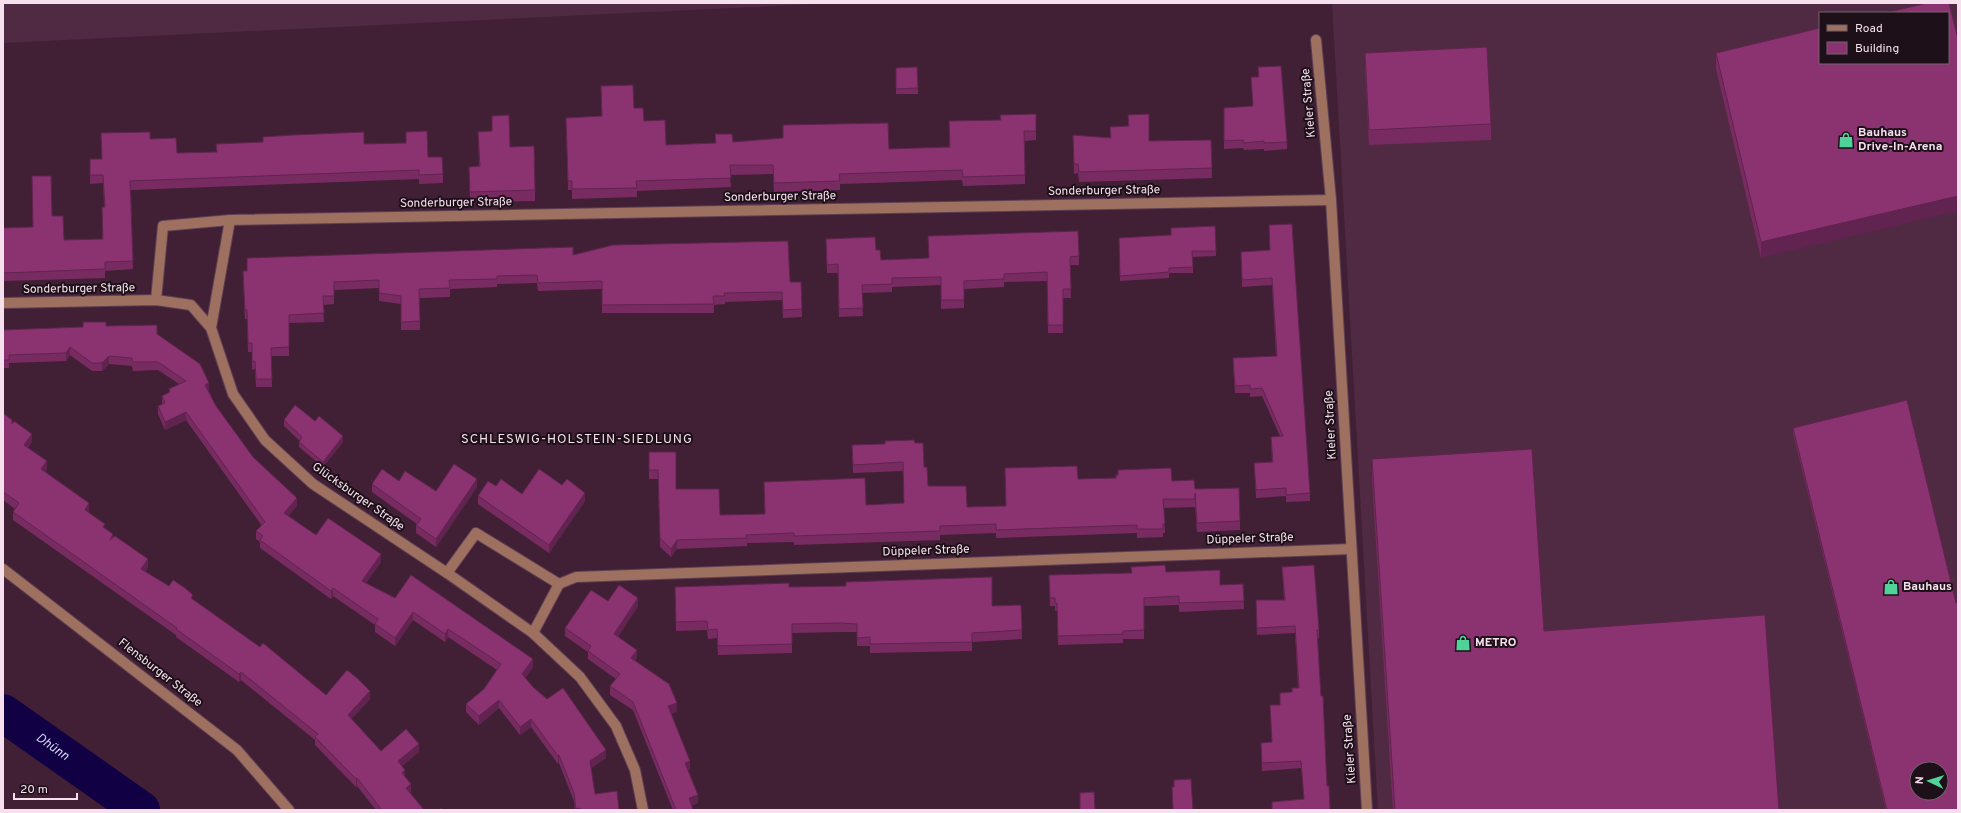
<svg xmlns="http://www.w3.org/2000/svg" width="1961" height="813" font-family="Overpass,sans-serif">
  <style>
    .built { fill: #502a43; fill-rule: evenodd }
    .lines { fill: none; stroke-linecap: round; stroke-linejoin: round }
    .river { stroke: #110144; stroke-width: 38 }
    .minor-casing { stroke: #5e3f53; stroke-width: 12 }
    .minor { stroke: #9e705f; stroke-width: 10 }
    .wall { fill: #782b61 }
    .shaded-wall { fill: #61234f }
    .building { fill: #8b3271; stroke: #61234f; fill-rule: evenodd }
    .labels { text-anchor: middle; dominant-baseline: central; stroke-width: 4; stroke-linejoin: round; paint-order: stroke }
    .street-label { font-size: 12px; fill: #f6e0ed; stroke: #1e1019 }
    .poi-label { font-size: 12px; font-weight: bold; fill: #f6e0ed; stroke: #1e1019; text-anchor: start }
    .neighbourhood-label { font-size: 13px; letter-spacing: 1px; fill: #f6e0ed; stroke: #1e1019 }
    .water-label { font-size: 13px; font-style: italic; fill: #d0d3ec; stroke: #1e1019 }
  </style>
  <rect width="100%" height="100%" fill="#412036"/>
  <g class="built">
    <polygon points="3,3 837,3 3,43"/>
    <path d="M 1332,3 L 1958,3 L 1958,810 L 1378,810 ZM 1820,13 L 1948,13 L 1948,63 L 1820,63 ZM 1917,769 L 1941,769 L 1941,793 L 1917,793 Z"/>
  </g>
  <g class="lines">
    <path class="river" id="s1" d="M 3,713 L 141,810"/>
    <g class="minor-casing">
      <g id="minor">
        <polyline points="1316,40 1331,200 1367,810"/>
        <polyline points="156,300 163,226 230,220 1331,200"/>
        <polyline points="3,303 156,300 191,305 211,328 230,220"/>
        <polyline points="211,328 233,394 265,440 313,484 447,573 533,633 580,677 616,726 635,770 643,810"/>
        <polyline points="3,569 237,750 289,810"/>
        <polyline points="447,573 476,533 559,584"/>
        <polyline points="533,633 559,584 576,577 1351,549"/>
      </g>
    </g>
    <use href="#minor" class="minor"/>
  </g>
  <g class="wall">
    <polygon points="1927,3 1761,258 1716,69 1716,53"/>
    <polygon points="1365,53 1491,124 1491,140 1369,145 1365,68"/>
    <polygon points="917,67 918,94 896,94 896,68"/>
    <polygon points="1258,67 1287,142 1287,149 1264,151 1264,149 1244,150 1243,148 1224,149 1224,108 1253,106 1251,77 1258,77"/>
    <polygon points="634,108 644,121 666,145 715,143 715,134 733,142 889,149 949,147 949,121 1036,131 1036,140 1025,141 1025,184 963,186 962,180 840,184 840,190 774,192 773,174 730,175 731,187 637,191 637,197 572,199 572,190 568,190 566,118 602,116"/>
    <polygon points="1128,115 1149,141 1211,140 1212,178 1079,182 1078,173 1074,174 1073,145 1110,137 1110,127 1128,126"/>
    <polygon points="492,116 535,190 535,201 470,202 469,167 479,166 478,132 492,131"/>
    <polygon points="406,132 443,174 443,183 419,184 419,179 131,190 133,269 105,271 105,278 3,281 3,228 33,227 52,216 64,240 102,239 104,207 103,183 90,184 90,159 102,159 101,133 150,139 177,153 216,152 406,143"/>
    <polygon points="1215,226 1216,256 1193,257 1193,273 1169,273 1169,278 1120,281 1119,238 1171,235"/>
    <polygon points="826,239 876,250 881,260 1079,256 1079,265 1070,265 1071,298 1063,298 1063,333 1048,333 1047,281 1004,282 1004,287 964,289 964,308 941,309 941,285 892,287 892,292 862,293 863,316 839,317 838,273 827,273"/>
    <polygon points="1270,250 1310,493 1310,501 1286,502 1286,496 1256,498 1254,463 1272,462 1271,437 1280,436 1262,396 1250,397 1250,393 1235,393 1233,366 1233,358 1276,356 1272,285 1242,287 1241,252"/>
    <polygon points="573,255 790,282 801,282 802,317 783,318 782,300 725,302 725,304 714,305 714,313 602,313 602,289 538,291 537,283 497,284 497,287 450,289 450,297 420,298 420,330 401,330 401,304 379,301 379,288 334,290 334,304 323,305 324,322 289,323 289,356 271,356 272,387 256,387 255,369 252,370 252,352 248,352 247,319 245,319 243,280"/>
    <polygon points="106,326 157,334 209,391 216,406 253,457 297,506 288,516 316,535 381,562 366,583 533,667 525,678 533,687 606,758 591,768 595,794 619,810 575,810 574,801 559,763 558,764 531,727 520,735 499,708 479,725 466,712 466,704 484,689 497,670 448,637 445,642 413,620 395,646 375,632 375,625 333,596 331,599 260,548 260,542 256,539 256,531 262,526 186,420 165,430 158,414 158,406 162,404 162,396 169,392 169,389 179,384 158,370 133,371 132,366 109,364 102,371 92,371 70,355 66,361 9,363 9,368 3,368 3,330"/>
    <polygon points="3,413 12,424 32,442 28,448 47,469 45,471 89,511 88,512 113,537 148,567 145,572 193,600 326,695 370,699 351,719 381,751 419,752 402,766 405,777 411,792 410,793 424,810 376,810 357,786 356,787 315,745 315,740 241,680 239,682 176,637 176,635 13,520 13,512 15,509 3,500"/>
    <polygon points="284,420 315,421 343,442 323,467 299,447 299,442 300,441 284,426"/>
    <polygon points="1793,428 1958,810 1886,810 1793,433"/>
    <polygon points="915,443 924,467 928,486 967,507 1006,506 1005,468 1078,479 1172,481 1195,489 1240,521 1240,530 1197,532 1195,505 1195,507 1164,508 1165,533 1163,533 1163,537 1137,538 1137,533 996,538 996,533 940,535 940,540 794,545 794,542 747,543 747,546 677,549 671,557 660,547 658,479 649,479 649,452 676,489 720,515 764,514 866,505 904,503 903,471 853,473 852,445"/>
    <polygon points="1372,459 1544,631 1779,810 1393,810 1372,480"/>
    <polygon points="399,481 436,491 477,487 436,547 416,533 416,525 417,524 372,492 372,484"/>
    <polygon points="562,485 585,501 549,553 478,504 478,496 496,486 522,494"/>
    <polygon points="1282,567 1319,630 1319,638 1317,638 1327,786 1330,810 1272,810 1272,802 1304,799 1301,768 1262,771 1261,743 1272,742 1270,705 1280,705 1280,693 1292,692 1292,688 1298,688 1295,633 1257,635 1256,600 1284,600"/>
    <polygon points="1166,572 1220,585 1243,584 1244,609 1179,612 1179,605 1144,606 1144,639 1123,639 1123,643 1058,645 1057,611 1055,611 1055,606 1050,606 1049,575"/>
    <polygon points="675,587 789,587 992,606 1021,605 1022,639 972,642 972,651 870,653 870,646 857,646 857,632 841,632 792,633 792,653 718,655 717,638 708,639 707,630 676,631"/>
    <polygon points="608,601 638,606 618,637 637,658 635,661 677,711 671,714 690,769 688,770 698,803 692,805 693,810 673,810 633,710 610,695 610,686 616,679 588,659 588,652 565,636 565,628"/>
  </g>
  <g class="shaded-wall">
    <polygon points="1958,196 1958,211 1761,258 1761,242"/>
    <polygon points="70,347 70,355 66,361 66,353"/>
    <polygon points="109,356 109,364 102,371 102,363"/>
    <polygon points="209,383 209,391 205,393 205,385"/>
    <polygon points="186,412 186,420 165,430 165,422"/>
    <polygon points="32,434 32,442 24,453 24,445"/>
    <polygon points="343,436 343,442 323,467 323,462"/>
    <polygon points="47,461 47,469 41,477 41,469"/>
    <polygon points="477,479 477,487 436,547 436,539"/>
    <polygon points="585,493 585,501 549,553 549,545"/>
    <polygon points="297,498 297,506 284,521 284,513"/>
    <polygon points="89,503 89,511 85,518 85,510"/>
    <polygon points="677,540 677,549 671,557 671,549"/>
    <polygon points="381,554 381,562 362,589 362,581"/>
    <polygon points="148,559 148,567 141,577 141,569"/>
    <polygon points="333,588 333,596 331,599 331,591"/>
    <polygon points="638,598 638,606 614,643 614,634"/>
    <polygon points="413,612 413,620 395,646 395,638"/>
    <polygon points="448,629 448,637 445,642 445,634"/>
    <polygon points="637,650 637,658 631,666 631,658"/>
    <polygon points="533,659 533,667 522,682 522,674"/>
    <polygon points="241,672 241,680 239,682 239,674"/>
    <polygon points="370,691 370,699 348,723 348,715"/>
    <polygon points="499,700 499,708 479,725 479,716"/>
    <polygon points="677,703 677,711 668,715 668,706"/>
    <polygon points="531,719 531,727 520,735 520,727"/>
    <polygon points="419,744 419,752 398,769 398,761"/>
    <polygon points="606,750 606,758 590,769 590,761"/>
    <polygon points="559,755 559,763 558,764 558,756"/>
    <polygon points="690,761 690,769 685,771 685,763"/>
    <polygon points="405,770 405,778 402,773"/>
    <polygon points="357,778 357,786 356,787 356,779"/>
    <polygon points="411,784 411,792 406,796 406,788"/>
    <polygon points="698,795 698,803 689,806 689,798"/>
  </g>
  <g class="building">
    <polygon points="1927,3 1949,3 1958,39 1958,196 1761,242 1716,53 1820,28 1820,63 1948,63 1948,13 1885,13"/>
    <polygon points="1487,47 1491,124 1369,130 1365,53"/>
    <polygon points="1281,66 1287,142 1264,143 1264,141 1244,143 1243,140 1224,141 1224,108 1253,106 1251,77 1259,77 1258,67"/>
    <polygon points="917,67 918,88 896,89 896,68"/>
    <polygon points="633,85 634,108 643,108 644,121 665,120 666,145 716,143 715,134 732,134 733,142 783,138 783,125 888,123 889,149 950,147 949,121 1001,120 1000,115 1036,114 1036,131 1024,131 1025,175 963,177 962,170 839,174 840,181 774,183 773,165 730,165 731,178 636,181 637,188 572,189 572,181 568,181 566,118 602,116 601,86"/>
    <polygon points="1149,114 1149,141 1211,140 1212,168 1079,172 1078,164 1074,164 1073,135 1111,138 1110,127 1129,126 1128,115"/>
    <polygon points="509,115 510,147 534,146 535,190 470,192 469,167 480,166 478,132 492,131 492,116"/>
    <polygon points="427,131 428,157 442,157 443,174 419,175 419,170 130,181 133,261 105,262 105,269 3,273 3,228 33,227 32,176 51,176 52,216 63,216 64,240 103,239 102,207 105,207 103,175 90,175 90,159 102,159 101,133 150,132 150,139 176,138 177,153 217,152 216,144 263,142 263,137 293,135 364,132 364,144 406,143 406,132"/>
    <polygon points="1292,224 1310,493 1286,495 1286,488 1256,490 1254,463 1273,462 1271,437 1283,436 1262,388 1250,389 1250,385 1235,386 1233,358 1277,356 1272,278 1242,280 1241,252 1270,250 1269,225"/>
    <polygon points="1215,226 1216,251 1192,251 1193,267 1169,268 1169,272 1120,276 1119,238 1171,235 1171,228"/>
    <polygon points="1078,231 1079,256 1070,257 1071,289 1063,289 1063,325 1048,325 1047,272 1004,274 1004,279 964,281 964,300 941,300 941,277 892,278 892,284 862,285 863,308 839,309 838,264 827,265 826,239 875,237 876,250 880,250 881,260 929,258 928,236"/>
    <polygon points="788,241 790,282 801,282 802,309 783,310 782,292 724,293 725,296 713,296 714,304 602,305 602,281 538,283 537,275 497,276 497,279 449,280 450,288 419,289 420,321 401,322 401,296 379,293 379,280 334,282 334,296 323,296 324,313 289,315 289,347 271,348 272,379 256,379 255,361 252,361 252,343 248,343 247,310 245,310 243,271 247,271 247,258 573,247 573,255 613,245"/>
    <polygon points="83,322 106,322 106,326 157,325 157,334 200,364 209,383 205,385 216,406 253,457 297,498 284,513 316,535 328,518 381,554 362,581 395,598 411,575 533,659 522,674 533,687 547,699 563,688 606,750 590,761 595,794 617,791 619,810 581,810 580,808 576,809 574,793 559,755 558,756 531,719 520,727 499,700 479,716 466,704 484,689 501,664 448,629 445,634 413,612 395,638 375,624 378,619 333,588 331,591 260,540 263,536 256,531 265,522 186,412 165,422 158,406 165,403 162,396 170,392 169,389 186,381 158,362 133,362 132,358 109,356 102,363 92,363 70,347 66,353 9,355 9,360 3,360 3,330 83,327"/>
    <path d="M 1907,400 L 1956,603 L 1958,602 L 1958,810 L 1887,810 L 1793,428 ZM 1917,769 L 1941,769 L 1941,793 L 1917,793 Z"/>
    <polygon points="295,405 315,421 319,416 343,436 323,462 299,442 302,437 284,420"/>
    <polygon points="3,413 12,420 12,424 14,421 32,434 24,445 47,461 41,469 89,503 85,510 105,524 103,527 113,534 110,540 115,536 148,559 141,569 169,586 173,580 185,588 193,595 191,598 260,647 263,643 326,695 347,670 357,678 370,691 348,715 381,751 406,729 419,744 398,761 405,770 402,773 411,784 406,788 424,810 382,810 357,778 356,779 315,737 318,734 241,672 239,674 176,629 177,628 13,512 19,503 3,492 3,474 4,473 3,473"/>
    <polygon points="914,440 915,443 923,443 924,467 927,467 928,486 966,486 967,507 1006,506 1005,468 1077,466 1078,479 1116,478 1116,475 1118,475 1118,470 1171,468 1172,481 1194,480 1195,489 1239,488 1240,521 1197,523 1195,493 1195,499 1163,499 1165,524 1163,524 1163,529 1137,529 1137,525 996,530 996,524 940,526 940,531 794,536 794,533 746,535 747,538 677,540 671,549 660,538 658,470 649,470 649,452 676,452 676,489 719,489 720,515 765,514 764,482 865,478 866,505 904,503 903,462 853,465 852,445 885,444 885,441"/>
    <polygon points="1532,449 1544,631 1765,615 1779,810 1395,810 1372,459"/>
    <polygon points="454,464 477,479 436,539 416,525 421,519 372,484 382,469 399,481 405,471 436,491"/>
    <polygon points="539,469 562,485 567,479 585,493 549,545 478,496 488,481 496,486 501,479 522,494"/>
    <polygon points="1165,565 1166,572 1220,570 1220,585 1243,584 1244,601 1179,603 1179,596 1144,598 1144,630 1123,631 1123,634 1058,636 1057,603 1055,603 1055,598 1050,598 1049,575 1132,573 1131,567"/>
    <polygon points="1314,565 1319,630 1317,630 1319,664 1321,696 1323,696 1327,786 1329,786 1330,810 1272,810 1272,802 1304,799 1301,761 1262,763 1261,743 1272,742 1270,705 1280,705 1280,693 1292,692 1292,688 1299,688 1295,626 1257,628 1256,600 1285,600 1282,567"/>
    <polygon points="992,577 992,606 1021,605 1022,630 972,633 972,642 870,644 870,637 857,638 857,624 841,623 792,624 792,644 718,646 717,629 708,630 707,621 676,622 675,587 789,583 789,587 846,586 846,582"/>
    <polygon points="619,585 638,598 614,634 637,650 631,658 669,684 677,703 668,706 690,761 685,763 698,795 689,798 693,810 676,810 633,702 610,686 620,674 588,651 591,646 565,628 591,590 608,601"/>
    <polygon points="1191,779 1193,810 1173,810 1172,787 1174,787 1174,780"/>
    <polygon points="1094,792 1095,810 1080,810 1080,793"/>
    <polygon points="441,808 442,810 438,810"/>
  </g>
  <defs>
    <g id="shop-bare" transform="scale(1.2)"><path d="M-5-2.5h2.3a2.7 3.5 0 0 1 5.4 0H5L5.5 6h-11ZM-1.5-2.5h3a1.5 2.3 0 0 0-3 0Z" fill="#50d398" stroke="#1e1019" stroke-width="2.5" paint-order="stroke"/></g>
  </defs>
  <g fill-rule="evenodd">
    <use href="#shop-bare" x="1846" y="140"/>
    <use href="#shop-bare" x="1891" y="587"/>
    <use href="#shop-bare" x="1463" y="643"/>
  </g>
  <g class="labels">
    <g class="street-label">
      <text transform="translate(1309 103) rotate(-95)">Kieler Straße</text>
      <text transform="translate(1104 191) rotate(-1)">Sonderburger Straße</text>
      <text transform="translate(780 197) rotate(-1)">Sonderburger Straße</text>
      <text transform="translate(456 203) rotate(-1)">Sonderburger Straße</text>
      <text transform="translate(79 289) rotate(-1)">Sonderburger Straße</text>
      <text transform="translate(1331 425) rotate(-93)">Kieler Straße</text>
      <text transform="translate(358 497) rotate(35)">Glücksburger Straße</text>
      <text transform="translate(1250 539) rotate(-2)">Düppeler Straße</text>
      <text transform="translate(926 551) rotate(-2)">Düppeler Straße</text>
      <text transform="translate(160 673) rotate(38)">Flensburger Straße</text>
      <text transform="translate(1350 749) rotate(-94)">Kieler Straße</text>
    </g>
    <g class="poi-label">
      <text x="1858" y="133">Bauhaus<tspan x="1858" dy="14">Drive-In-Arena</tspan></text>
      <text x="1903" y="587">Bauhaus</text>
      <text x="1475" y="643">METRO</text>
    </g>
    <g class="neighbourhood-label">
      <text x="577" y="440">SCHLESWIG-HOLSTEIN-SIEDLUNG</text>
    </g>
    <g class="water-label">
      <text stroke="none"><textPath href="#s1" startOffset="60">Dhünn</textPath></text>
    </g>
  </g>
  <rect width="1961" height="813" fill="none" stroke="#f6e0ed" stroke-width="8"/>
  <rect x="1819" y="12" width="130" height="52" fill="#1e1019" stroke="#74636e"/>
  <rect x="1827" y="25" width="20" height="6" fill="#9e705f" stroke="#74636e"/>
  <text x="1855" y="32" font-size="12" fill="#f6e0ed">Road</text>
  <rect x="1827" y="42" width="20" height="12" fill="#8b3271" stroke="#74636e"/>
  <text x="1855" y="52" font-size="12" fill="#f6e0ed">Building</text>
  <g transform="translate(1929 781) rotate(274)"><circle r="19" fill="#1e1019" stroke="#74636e"/>
  <path d="M0-3L7 15L0 10L-7 15Z" fill="#50d398"/>
  <text y="-6" font-size="11" font-weight="bold" text-anchor="middle" fill="#f6e0ed">N</text>
  </g>
  <path d="M14 793v6h63v-6" fill="none" stroke="#f6e0ed" stroke-width="2"/>
  <text x="20" y="793" font-size="12" fill="#f6e0ed" stroke="#1e1019" stroke-width="3" paint-order="stroke">20 m</text>
</svg>
